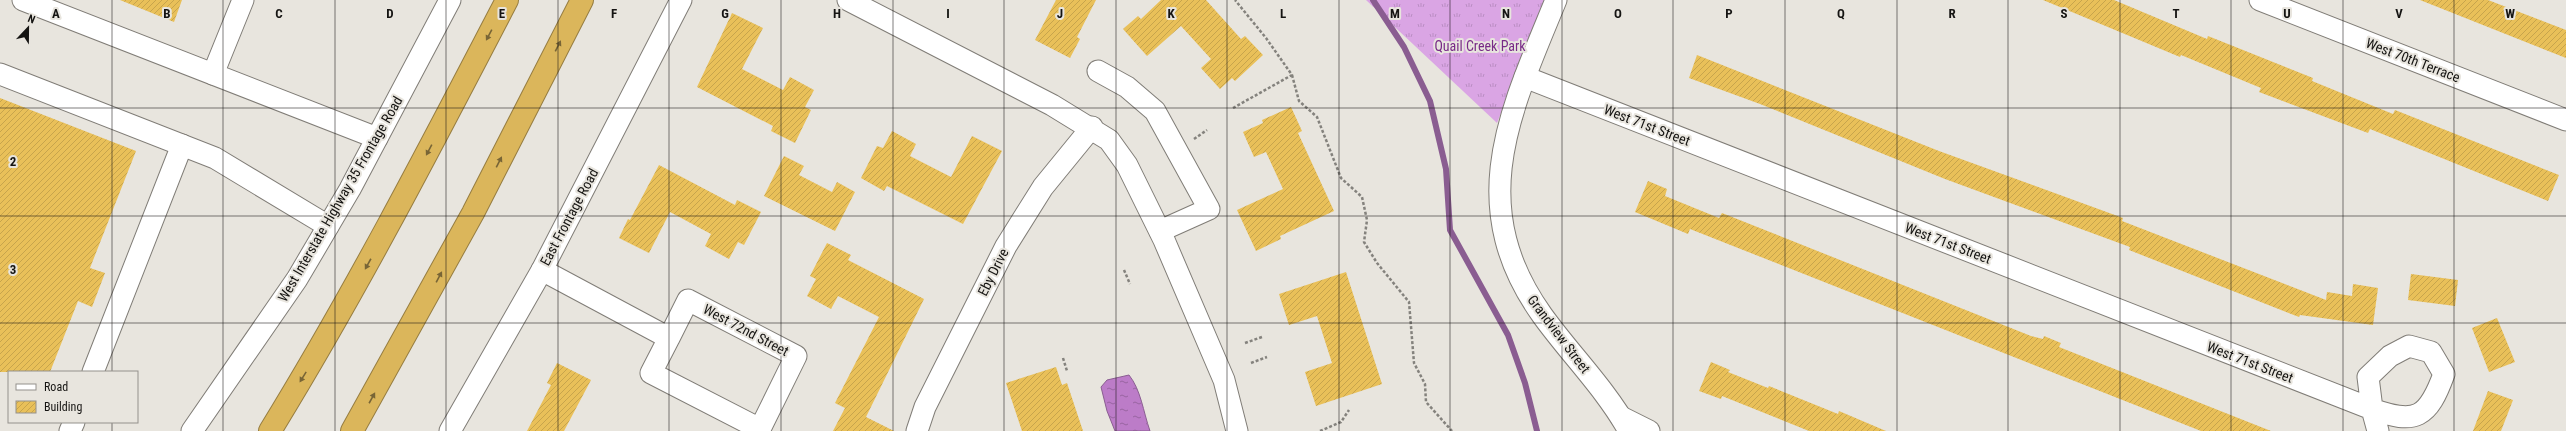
<svg xmlns="http://www.w3.org/2000/svg" width="2566" height="431" font-family="'Roboto Condensed',sans-serif">
  <style>
    .grass { fill: url(#grass-tufts) }
    .water { fill: url(#water-ripples); stroke: #8a5d91 }
    .lines { fill: none; stroke-linecap: round; stroke-linejoin: round }
    .stream { stroke: #8a5d91; stroke-width: 6 }
    .building { fill: url(#building-hatch) }
    .minor-casing { stroke: #807d77; stroke-width: 23 }
    .highway-casing { stroke: #967d41; stroke-width: 24 }
    .path { stroke: #84827d; stroke-width: 2.5; stroke-dasharray: 3 2; stroke-linecap: butt }
    .minor { stroke: #fff; stroke-width: 21 }
    .highway { stroke: #dbb65b; stroke-width: 22 }
    .oneway { fill: #786536 }
    .grid { fill: none; stroke: #151412; stroke-width: 1; stroke-opacity: 0.55 }
    .labels { text-anchor: middle; dominant-baseline: central; stroke-width: 4; stroke-linejoin: round; paint-order: stroke }
    .park-label { font-size: 14px; fill: #782a87; stroke: #e8e5de }
    .street-label { font-size: 14px; fill: #151412; stroke: #e8e5de }
    .grid-label { font-size: 13px; text-anchor: middle; font-weight: bold; fill: #151412; stroke: #e8e5de; stroke-width: 4; stroke-linejoin: round; paint-order: stroke }
  </style>
  <defs>
    <pattern id="grass-tufts" width="24" height="20" patternUnits="userSpaceOnUse"><rect width="24" height="20" fill="#daa5e4"/><path d="M3 7l-1-3M5 7V3M7 7l1-3M15 17l-1-3M17 17v-4M19 17l1-3" fill="none" stroke="#ba8dc3"/></pattern>
    <pattern id="water-ripples" width="26" height="14" patternUnits="userSpaceOnUse"><rect width="26" height="14" fill="#bc7cc8"/><path d="M2 4q2-2 4 0t4 0M15 11q2-2 4 0t4 0" fill="none" stroke="#9864a1"/></pattern>
    <pattern id="building-hatch" width="6" height="6" patternUnits="userSpaceOnUse"><rect width="6" height="6" fill="#e9c059"/><path d="M-1 1l2-2M0 6l6-6M5 7l2-2" fill="none" stroke="#c7a44c"/></pattern>
  </defs>
  <rect width="100%" height="100%" fill="#e8e5de"/>
  <polygon class="grass" points="1366,0 1545,0 1497,123"/>
  <path class="water" d="M 1129,375 C 1141,390 1143,411 1150,431 L 1115,431 L 1107,411 L 1101,387 L 1107,380 Z"/>
  <g class="lines">
    <polyline class="stream" points="1373,0 1404,47 1430,101 1446,169 1450,230 1508,335 1525,383 1537,431"/>
  </g>
  <g class="building">
    <polygon points="120,0 182,0 174,22"/>
    <polygon points="1056,0 1096,0 1077,37 1080,39 1070,58 1035,40"/>
    <polygon points="1161,0 1206,0 1241,39 1245,36 1263,55 1235,81 1232,78 1220,89 1201,68 1211,59 1181,26 1147,56 1123,29 1138,16 1141,19"/>
    <polygon points="2043,0 2114,0 2207,39 2208,36 2313,78 2312,81 2393,114 2395,110 2559,175 2548,201 2370,129 2368,133 2259,92 2261,88 2181,55 2180,57"/>
    <polygon points="2420,0 2488,0 2566,30 2566,58"/>
    <polygon points="732,13 763,28 742,69 783,90 790,77 814,90 805,107 811,110 795,143 771,131 773,126 697,87"/>
    <polygon points="1697,55 1939,151 2123,218 2122,221 2326,300 2327,292 2352,296 2353,284 2378,288 2373,325 2300,315 2299,317 2129,250 2130,247 1945,179 1760,104 1689,78"/>
    <polygon points="0,98 136,151 90,268 105,273 92,307 78,301 50,372 0,372"/>
    <polygon points="1291,107 1302,131 1298,133 1334,211 1280,236 1281,239 1256,251 1237,210 1283,189 1266,152 1254,157 1243,132 1263,123 1262,120"/>
    <polygon points="892,131 916,144 910,156 951,177 972,136 1002,151 963,224 887,186 884,191 861,178 877,146 883,148"/>
    <polygon points="784,156 804,166 799,175 832,192 837,182 855,192 835,231 764,196"/>
    <polygon points="659,165 735,205 737,200 761,212 744,245 738,242 729,259 705,246 711,234 670,212 649,253 619,238 628,219 630,220"/>
    <polygon points="1648,181 1667,189 1665,196 1719,218 1722,213 2031,336 2043,339 2044,336 2061,343 2059,347 2271,431 2201,431 1690,229 1688,234 1635,212"/>
    <polygon points="827,243 851,255 848,260 924,299 866,417 894,431 833,431 845,408 835,403 879,317 838,296 831,309 807,296 816,279 810,276"/>
    <polygon points="1346,272 1382,384 1316,406 1305,372 1332,363 1317,316 1289,325 1279,294"/>
    <polygon points="2411,274 2458,280 2455,306 2408,300"/>
    <polygon points="2497,318 2515,362 2489,372 2472,328"/>
    <polygon points="1711,362 1730,370 1728,372 1768,388 1769,386 1838,414 1839,411 1886,431 1809,431 1722,396 1721,399 1699,391"/>
    <polygon points="557,363 591,380 564,431 527,431 551,385 547,383"/>
    <polygon points="1056,367 1062,385 1067,383 1083,431 1022,431 1006,383"/>
    <polygon points="2488,391 2513,400 2501,431 2473,431"/>
  </g>
  <g class="lines">
    <g class="minor-casing">
      <g id="minor">
        <polyline points="23,0 377,138"/>
        <polyline points="848,0 1052,105 1109,140 1127,165 1164,240 1224,380 1237,431"/>
        <path d="M 1556,0 C 1511,110 1463,204 1542,315 C 1570,354 1605,388 1629,431"/>
        <polyline points="2260,0 2566,120"/>
        <polyline points="1098,71 1127,87 1155,111 1209,209 1160,231"/>
        <polyline points="0,74 215,158 328,226"/>
        <polyline points="213,74 243,0"/>
        <path d="M 1525,77 L 2372,409 C 2416,425 2428,418 2444,374 L 2431,352 L 2409,346 L 2390,356 L 2368,377 L 2372,409 L 2378,431"/>
        <polyline points="542,270 669,338 688,300 796,356 760,429 651,373 669,338"/>
        <polyline points="93,372 182,145"/>
        <polyline points="1621,417 1649,431"/>
        <polyline points="70,431 74,422"/>
        <polyline points="192,431 297,279 350,189 450,0"/>
        <polyline points="450,431 542,270 681,0"/>
        <polyline points="917,431 925,407 1006,246 1043,187 1092,127"/>
      </g>
    </g>
    <g class="highway-casing">
      <g id="highway">
        <path d="M 270,431 C 356,291 431,146 507,0"/>
        <polyline points="352,431 473,213 582,0"/>
      </g>
    </g>
    <g class="path">
      <polyline points="1292,75 1299,101 1317,117 1341,178 1362,197 1367,220 1364,242 1377,263 1409,302 1414,363 1425,384 1426,402 1452,431"/>
      <polyline points="1233,108 1292,75 1266,38 1235,0"/>
      <polyline points="1194,139 1207,130"/>
      <polyline points="1124,270 1130,284"/>
      <polyline points="1245,343 1262,337"/>
      <polyline points="1063,358 1067,371"/>
      <polyline points="1251,363 1267,357"/>
      <polyline points="1320,431 1341,422 1349,410"/>
    </g>
    <use href="#minor" class="minor"/>
    <use href="#highway" class="highway"/>
  </g>
  <defs><path id="oneway-solid" d="M-6-.8H1V-3.2L6.5 0L1 3.2V.8H-6Z"/></defs>
  <g class="oneway">
    <use href="#oneway-solid" transform="translate(489 35) rotate(118)"/>
    <use href="#oneway-solid" transform="translate(558 46) rotate(-63)"/>
    <use href="#oneway-solid" transform="translate(429 150) rotate(118)"/>
    <use href="#oneway-solid" transform="translate(499 162) rotate(-63)"/>
    <use href="#oneway-solid" transform="translate(368 264) rotate(119)"/>
    <use href="#oneway-solid" transform="translate(439 277) rotate(-62)"/>
    <use href="#oneway-solid" transform="translate(303 377) rotate(122)"/>
    <use href="#oneway-solid" transform="translate(372 398) rotate(-61)"/>
  </g>
  <path class="grid" d="M 112,0 L 112,372M 223,0 L 223,431M 335,0 L 335,431M 446,0 L 446,431M 558,0 L 558,431M 669,0 L 669,431M 781,0 L 781,431M 893,0 L 893,431M 1004,0 L 1004,431M 1116,0 L 1116,431M 1227,0 L 1227,431M 1339,0 L 1339,431M 1450,0 L 1450,431M 1562,0 L 1562,431M 1673,0 L 1673,431M 1785,0 L 1785,431M 1897,0 L 1897,431M 2008,0 L 2008,431M 2120,0 L 2120,431M 2231,0 L 2231,431M 2343,0 L 2343,431M 2454,0 L 2454,431M 0,108 L 2566,108M 0,216 L 2566,216M 0,323 L 2566,323M 112,422 L 112,431"/>
  <g class="labels">
    <g class="park-label">
      <text x="1480" y="46">Quail Creek Park</text>
    </g>
    <g class="street-label">
      <text transform="translate(2413 60) rotate(21)">West 70th Terrace</text>
      <text transform="translate(1647 125) rotate(21)">West 71st Street</text>
      <text transform="translate(340 199) rotate(-60)">West Interstate Highway 35 Frontage Road</text>
      <text transform="translate(569 217) rotate(-62)">East Frontage Road</text>
      <text transform="translate(1948 243) rotate(21)">West 71st Street</text>
      <text transform="translate(993 272) rotate(-63)">Eby Drive</text>
      <text transform="translate(746 330) rotate(28)">West 72nd Street</text>
      <text transform="translate(1559 334) rotate(53)">Grandview Street</text>
      <text transform="translate(2250 362) rotate(21)">West 71st Street</text>
    </g>
  </g>
  <g class="grid-label">
    <text x="56" y="18">A</text>
    <text x="167" y="18">B</text>
    <text x="279" y="18">C</text>
    <text x="390" y="18">D</text>
    <text x="502" y="18">E</text>
    <text x="614" y="18">F</text>
    <text x="725" y="18">G</text>
    <text x="837" y="18">H</text>
    <text x="948" y="18">I</text>
    <text x="1060" y="18">J</text>
    <text x="1171" y="18">K</text>
    <text x="1283" y="18">L</text>
    <text x="1395" y="18">M</text>
    <text x="1506" y="18">N</text>
    <text x="1618" y="18">O</text>
    <text x="1729" y="18">P</text>
    <text x="1841" y="18">Q</text>
    <text x="1952" y="18">R</text>
    <text x="2064" y="18">S</text>
    <text x="2176" y="18">T</text>
    <text x="2287" y="18">U</text>
    <text x="2399" y="18">V</text>
    <text x="2510" y="18">W</text>
    <text x="13" y="166">2</text>
    <text x="13" y="274">3</text>
  </g>
  <rect x="8" y="371" width="130" height="52" fill="#e8e5de" stroke="#94918c"/>
  <rect x="16" y="384" width="20" height="6" fill="#ffffff" stroke="#94918c"/>
  <text x="44" y="391" font-size="12" fill="#151412">Road</text>
  <rect x="16" y="401" width="20" height="12" fill="url(#building-hatch)" stroke="#94918c"/>
  <text x="44" y="411" font-size="12" fill="#151412">Building</text>
  <g transform="translate(28 28) rotate(22)" stroke="#e8e5de" stroke-width="3" paint-order="stroke">
  <path d="M0-3L7 15L0 10L-7 15Z" fill="#151412"/>
  <text y="-6" font-size="11" font-weight="bold" text-anchor="middle" fill="#151412">N</text>
  </g>
</svg>
